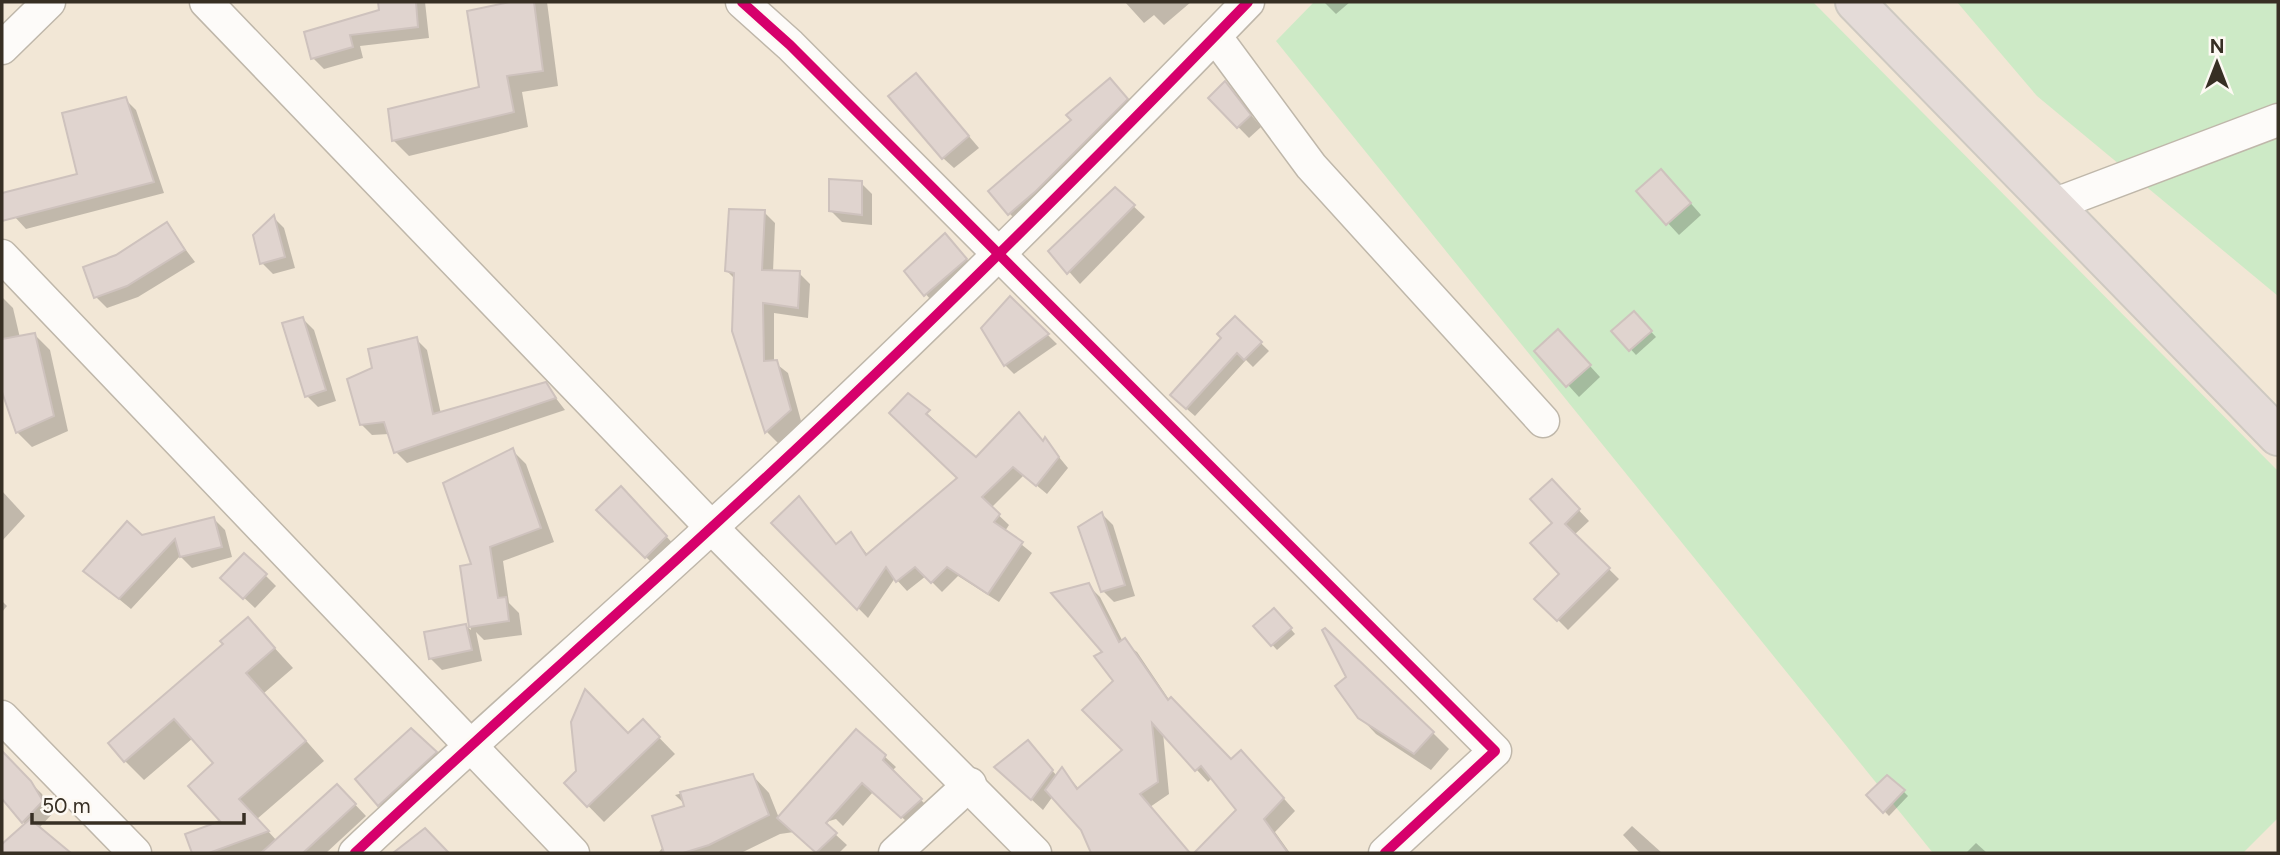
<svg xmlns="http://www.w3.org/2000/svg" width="2280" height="855" font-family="Figtree,sans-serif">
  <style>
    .green { fill: #cdeac6 }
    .shadow { fill: #0003 }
    .building { fill: #e0d4cf; stroke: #cec2bd; stroke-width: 2 }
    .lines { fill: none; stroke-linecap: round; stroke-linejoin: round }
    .minor-casing { stroke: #bfb7aa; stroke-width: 35 }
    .trunk-casing { stroke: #cec9c1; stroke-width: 42 }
    .minor { stroke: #fdfbf9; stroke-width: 32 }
    .trunk { stroke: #e4dbd8; stroke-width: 38 }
    .cycleway-casing { stroke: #fdf9f3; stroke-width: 15 }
    .cycleway { stroke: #d6006c; stroke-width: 10 }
  </style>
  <rect width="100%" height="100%" fill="#f2e7d6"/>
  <g class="green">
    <polygon points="1314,2 1813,2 2278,471 2278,818 2243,853 1933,853 1276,41"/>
    <polygon points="1957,2 2278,2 2278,296 2037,96"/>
  </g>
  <g class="shadow">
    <polygon points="380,2 425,2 429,38 360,46 363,58 324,69 313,58 381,11"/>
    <polygon points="502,2 547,2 558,86 522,92 528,127 409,156 393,140 481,89"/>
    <polygon points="1125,2 1191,2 1164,25 1154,15 1144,23"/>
    <polygon points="1324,2 1350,2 1336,14"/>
    <polygon points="1225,83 1261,127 1249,138 1210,98"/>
    <polygon points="927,87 979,148 954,168 943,158"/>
    <polygon points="1121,91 1138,111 1020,224 1009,213"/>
    <polygon points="125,99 136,110 164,193 26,229 2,203 2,195 79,176"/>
    <polygon points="1672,182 1701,215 1679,235 1638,191"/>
    <polygon points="861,183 872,194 872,225 842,222 831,211"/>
    <polygon points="1115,189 1145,217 1080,284 1051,251"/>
    <polygon points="764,212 775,223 773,272 799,273 810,284 808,318 774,313 774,362 788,373 801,421 778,443 767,432 734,331 736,280 726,270"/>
    <polygon points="274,218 284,228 295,268 273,274 262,263"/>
    <polygon points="167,225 195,262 138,297 107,308 96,297"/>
    <polygon points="956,247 977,271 936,306 906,271"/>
    <polygon points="2,297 13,308 20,338 35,335 50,350 68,431 32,447 17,432 2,387"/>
    <polygon points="1010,298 1057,344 1014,374 1005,365"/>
    <polygon points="1634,313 1656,337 1636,355 1614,331"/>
    <polygon points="1235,318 1269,351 1253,367 1246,360 1195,416 1180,403"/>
    <polygon points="303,319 314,330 336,401 318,407 307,396"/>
    <polygon points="416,339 427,350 441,414 545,384 565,410 407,463 396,452 389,434 372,435 361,424 374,369"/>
    <polygon points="1569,343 1600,377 1579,397 1537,351"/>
    <polygon points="908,395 976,460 1045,440 1068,468 1047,494 1024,475 991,508 1009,525 1005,531 1032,553 999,602 958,576 942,592 926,576 907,591 895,578 868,618 774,523 808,509 837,546 851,534 868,555 959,478"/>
    <polygon points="512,450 526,464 554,542 503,561 509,603 519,613 522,635 484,640 476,632 482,661 442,670 431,659 466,626 471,630 462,567 474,566"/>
    <polygon points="1552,482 1589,521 1574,535 1619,579 1568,630 1537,599 1562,574"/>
    <polygon points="2,491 25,516 2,541"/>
    <polygon points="632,499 677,548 657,568 599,510"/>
    <polygon points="1102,514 1113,525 1135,596 1114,602 1103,591"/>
    <polygon points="214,519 225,530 232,557 192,568 180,556 131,609 85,571 141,537"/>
    <polygon points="245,555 276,586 255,608 223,578"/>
    <polygon points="1088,585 1100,597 1123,642 1137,652 1170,701 1232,761 1253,764 1295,811 1275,832 1290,853 1197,853 1238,810 1212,778 1208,782 1163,733 1169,794 1150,807 1190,853 1095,853 1083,829 1053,796 1043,810 1008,778 1038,754 1057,776 1062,769 1079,789 1125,750 1116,682"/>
    <polygon points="2,601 7,606 2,612"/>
    <polygon points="1279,615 1295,634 1277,650 1255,626"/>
    <polygon points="248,619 293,668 264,693 324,761 257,819 277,841 348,797 366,816 326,853 194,853 187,835 223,821 215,763 193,738 144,780 125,761"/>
    <polygon points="1359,716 1433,733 1449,749 1431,770 1376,734"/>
    <polygon points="643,721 675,754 604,822 566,783"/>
    <polygon points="857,731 896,767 892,771 931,810 913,827 873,792 843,826 836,819 823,823 847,845 839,853 817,853 794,832 780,834 741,853 658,853 693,812 675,795 753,776 769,793 779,818"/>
    <polygon points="436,753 447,764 390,816 357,779"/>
    <polygon points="6,758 42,794 53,813 39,828 68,853 2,853 2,846 26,825 2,796 2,761"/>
    <polygon points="1903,791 1908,796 1889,816 1869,795"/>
    <polygon points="1632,826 1662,853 1640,853 1623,835"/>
    <polygon points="1976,843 1987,853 1966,853"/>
  </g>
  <g class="building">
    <polygon points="378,2 416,2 418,27 350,35 353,47 311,59 304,32 379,10"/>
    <polygon points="510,2 534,2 543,71 507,76 514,112 392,141 388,109 479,87 467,11"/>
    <polygon points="916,73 969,136 942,159 888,96"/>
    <polygon points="1110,78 1128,99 1036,191 1008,215 988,191 1071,120 1066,115"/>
    <polygon points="1225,81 1251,115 1237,128 1208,98"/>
    <polygon points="126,97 154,182 2,221 2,193 77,174 62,113"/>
    <polygon points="1661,169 1691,203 1666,225 1636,191"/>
    <polygon points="829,179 862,181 862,215 829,211"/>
    <polygon points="1115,187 1135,205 1067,274 1048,251"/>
    <polygon points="729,209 765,210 762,270 800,271 798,308 763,303 764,361 777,360 791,410 765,433 732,331 734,273 725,271"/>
    <polygon points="274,215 285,257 260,264 253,235"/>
    <polygon points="167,222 185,250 127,286 94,298 83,267 116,255"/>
    <polygon points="945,233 967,259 924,296 904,271"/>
    <polygon points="1010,296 1049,334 1004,366 981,328"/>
    <polygon points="1634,311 1652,331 1629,351 1611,331"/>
    <polygon points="1235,316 1262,342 1244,360 1237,353 1186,409 1170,395 1221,338 1217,334"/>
    <polygon points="303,317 326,390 305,397 282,323"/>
    <polygon points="1558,329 1591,365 1566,387 1534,351"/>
    <polygon points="35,333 54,416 16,433 2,392 2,339"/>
    <polygon points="417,337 433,414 546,382 556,398 394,453 384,422 360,425 347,379 372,368 368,349"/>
    <polygon points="908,393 930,410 926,414 976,457 1019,412 1043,441 1045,437 1059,457 1036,486 1013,467 982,497 1000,514 994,522 1023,542 988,594 947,567 931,583 915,567 896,582 886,567 857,610 771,523 799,496 836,544 851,532 866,555 957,478 889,413"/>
    <polygon points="513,448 541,528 490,547 498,598 506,597 509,621 469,627 460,566 471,564 443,483"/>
    <polygon points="1552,479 1580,509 1565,524 1610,568 1557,621 1534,599 1559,574 1530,543 1552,523 1530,499"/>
    <polygon points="621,486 667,536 645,558 596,510"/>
    <polygon points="1102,512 1125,585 1101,592 1078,527"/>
    <polygon points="214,517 222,547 180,557 175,539 119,599 83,571 127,521 142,535"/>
    <polygon points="244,553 267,574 243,599 220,578"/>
    <polygon points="1089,583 1119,642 1125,638 1168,700 1171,697 1231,759 1241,750 1284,798 1264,819 1288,853 1194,853 1236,810 1201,766 1195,771 1152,723 1158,782 1140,794 1190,853 1091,853 1081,830 1045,790 1062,767 1077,789 1122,750 1082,710 1113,681 1094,656 1102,652 1051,593"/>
    <polygon points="1274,608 1292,628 1271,646 1253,626"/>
    <polygon points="248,617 275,648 246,673 306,741 239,799 269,831 209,853 192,853 185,834 220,821 188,786 213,763 174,719 124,762 108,743 223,644 220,641"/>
    <polygon points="466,624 472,650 429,659 424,632"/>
    <polygon points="1325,628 1434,732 1414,754 1358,718 1335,686 1346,677 1322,630"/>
    <polygon points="585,689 628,733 643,719 660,737 587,807 564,783 576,771 571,722"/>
    <polygon points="411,728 437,752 378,806 355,779"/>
    <polygon points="856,729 886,755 883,760 922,799 901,818 862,783 826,823 837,833 816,853 777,818"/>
    <polygon points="1028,740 1053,770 1031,800 994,767"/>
    <polygon points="2,751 31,781 43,801 22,823 2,799"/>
    <polygon points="753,774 769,815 709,845 683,853 664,853 652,816 684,806 680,792"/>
    <polygon points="1887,775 1905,790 1883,813 1866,795"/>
    <polygon points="337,784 356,804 303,853 261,853"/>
    <polygon points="30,819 71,853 2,853 2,844"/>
    <polygon points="425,828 449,853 393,853"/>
  </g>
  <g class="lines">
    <g class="minor-casing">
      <g id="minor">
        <polyline points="206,2 712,528 1035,853"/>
        <polyline points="742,2 790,45 1495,751 1385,853"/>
        <polyline points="1215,36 1311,166 1543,421"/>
        <polyline points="2,48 49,2"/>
        <polyline points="2053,205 2278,120"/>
        <polyline points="2,256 573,853"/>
        <polyline points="2,717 135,853"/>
        <path d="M 355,853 C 472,742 594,636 712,527 C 897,358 1074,182 1248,2"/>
        <polyline points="895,853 970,784"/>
      </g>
    </g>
    <g class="trunk-casing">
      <polyline id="trunk" points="1855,2 2278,436"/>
    </g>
    <use href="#minor" class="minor"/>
    <use href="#trunk" class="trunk"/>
    <g class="cycleway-casing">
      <g id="cycleway">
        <polyline points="742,2 790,45 1495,751 1385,853"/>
        <path d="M 355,853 C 472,742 594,636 712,527 C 897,358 1074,182 1248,2"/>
      </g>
    </g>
    <use href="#cycleway" class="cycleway"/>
  </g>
  <rect width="2280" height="855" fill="none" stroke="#372f24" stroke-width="7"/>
  <g transform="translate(2217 63)" stroke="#fdf9f3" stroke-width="5" paint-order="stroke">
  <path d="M0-5L12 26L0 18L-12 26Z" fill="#372f24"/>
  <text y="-10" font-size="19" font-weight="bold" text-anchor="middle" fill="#372f24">N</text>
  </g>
  <path d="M32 813v10h212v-10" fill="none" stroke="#372f24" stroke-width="3.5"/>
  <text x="42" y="813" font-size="21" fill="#372f24" stroke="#fdf9f3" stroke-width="5" paint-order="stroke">50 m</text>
</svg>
